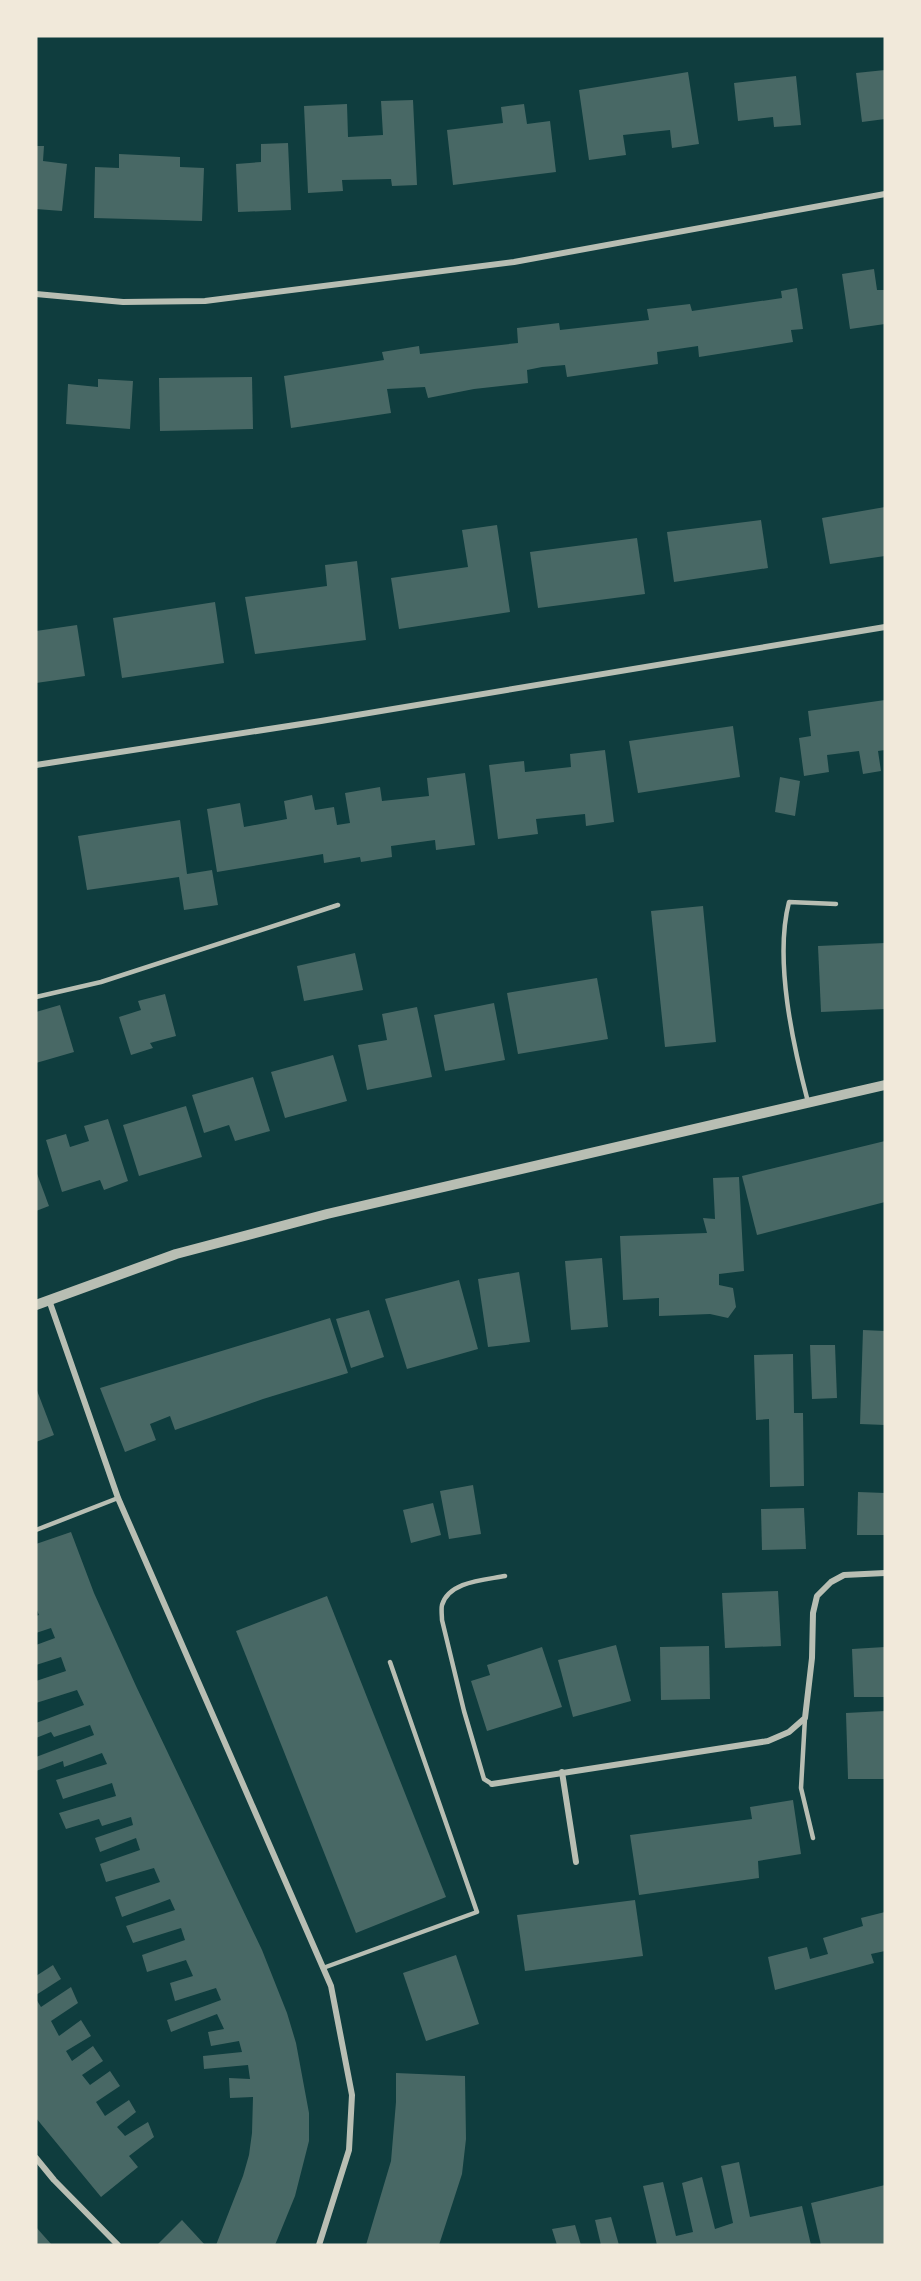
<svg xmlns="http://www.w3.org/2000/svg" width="921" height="2281" font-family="'Asap Condensed',sans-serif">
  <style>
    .building { fill: #486865 }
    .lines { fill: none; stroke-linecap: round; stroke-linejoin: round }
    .service { stroke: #b8beb3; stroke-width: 4.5 }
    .minor { stroke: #b8beb3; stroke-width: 6 }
    .tertiary { stroke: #b8beb3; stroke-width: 10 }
  </style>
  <rect width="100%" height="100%" fill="#0f3d3e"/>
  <g class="building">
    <polygon points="885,70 885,119 862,122 856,73"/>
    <polygon points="688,72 699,144 672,148 670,130 623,135 626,155 589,160 579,90"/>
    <polygon points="796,76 801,125 774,127 773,117 738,121 734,83"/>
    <polygon points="413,100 417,185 392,186 391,179 342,180 343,191 308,193 304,106 347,104 348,137 383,135 381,101"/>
    <polygon points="524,104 527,124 550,121 556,172 453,185 447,130 503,123 501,107"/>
    <polygon points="288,143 291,210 238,212 236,164 261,162 261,144"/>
    <polygon points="36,146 44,146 43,161 67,164 62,211 36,209"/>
    <polygon points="119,154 180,157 180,167 204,168 202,221 94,218 95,167 119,168"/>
    <polygon points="874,269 877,290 885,290 885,324 850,329 842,274"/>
    <polygon points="797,288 803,329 791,330 793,342 699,357 698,346 657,352 658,364 567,377 565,365 542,367 527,370 528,383 474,389 428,398 425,387 387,389 391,413 291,428 284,376 384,360 382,352 419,346 420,354 518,343 517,328 559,323 560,330 649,320 647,309 690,304 692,311 782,298 781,291"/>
    <polygon points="252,377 253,429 160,431 159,378"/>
    <polygon points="98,379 133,381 130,429 66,424 68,384 98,387"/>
    <polygon points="885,507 885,556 830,564 822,518"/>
    <polygon points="761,520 768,568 674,582 667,532"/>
    <polygon points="497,525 510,612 399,629 391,578 468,567 462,530"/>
    <polygon points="637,538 645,594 538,608 530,552"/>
    <polygon points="357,561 366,640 255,654 245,597 327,586 325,565"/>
    <polygon points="215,602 224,663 122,678 113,618"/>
    <polygon points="77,625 85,676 36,683 36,631"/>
    <polygon points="885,700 885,750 878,751 881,771 863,774 859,751 827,755 829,772 804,776 799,738 811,736 808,711"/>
    <polygon points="733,726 740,777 638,793 629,741"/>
    <polygon points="605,750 614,822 586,826 585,814 536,819 538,834 498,839 489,765 524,761 525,772 571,767 570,754"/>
    <polygon points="465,773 475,845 436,850 435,840 391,846 392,857 361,862 360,857 324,863 323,854 217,872 207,809 240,803 244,827 287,819 284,801 312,795 315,810 334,807 337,825 350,823 345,793 380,787 382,801 429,796 427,778"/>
    <polygon points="780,777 800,781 795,816 775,812"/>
    <polygon points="180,820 187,874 212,870 218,905 184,910 179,877 87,890 78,836"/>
    <polygon points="703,906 716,1042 665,1047 651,911"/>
    <polygon points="885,943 885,1009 821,1012 818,946"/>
    <polygon points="355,953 363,990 304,1001 297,966"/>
    <polygon points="597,978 608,1039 518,1054 507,993"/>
    <polygon points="165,994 176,1036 150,1043 153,1048 131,1055 119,1017 141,1010 138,1001"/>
    <polygon points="494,1003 505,1060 445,1071 434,1015"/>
    <polygon points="60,1005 74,1052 36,1063 36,1012"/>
    <polygon points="417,1007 432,1077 367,1090 358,1045 387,1040 382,1014"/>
    <polygon points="333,1055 347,1101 285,1118 271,1072"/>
    <polygon points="253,1077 270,1131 235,1141 229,1125 204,1133 192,1095"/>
    <polygon points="186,1106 202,1157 139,1176 123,1125"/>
    <polygon points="108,1119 128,1181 104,1190 100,1180 62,1192 46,1140 66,1134 70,1147 89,1141 84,1126"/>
    <polygon points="885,1141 885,1202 757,1235 742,1176"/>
    <polygon points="36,1171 49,1206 36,1211"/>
    <polygon points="739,1177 744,1271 719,1274 719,1285 733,1288 736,1307 728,1318 710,1314 659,1316 659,1298 623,1300 620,1236 707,1233 703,1218 715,1219 713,1178"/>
    <polygon points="602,1258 608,1327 571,1330 565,1261"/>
    <polygon points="519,1272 530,1342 488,1347 478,1279"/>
    <polygon points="459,1280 478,1349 407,1369 385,1299"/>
    <polygon points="369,1310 384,1357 351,1368 336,1319"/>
    <polygon points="330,1318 348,1373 263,1399 175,1430 170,1416 150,1424 156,1440 125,1452 100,1388"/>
    <polygon points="863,1330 885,1331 885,1425 860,1424"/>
    <polygon points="810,1345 835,1345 837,1398 812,1399"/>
    <polygon points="793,1354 794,1413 803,1413 804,1486 770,1487 769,1419 756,1420 754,1355"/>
    <polygon points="36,1388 54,1435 36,1442"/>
    <polygon points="473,1485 481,1534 449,1539 440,1491"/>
    <polygon points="858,1492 885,1493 885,1535 857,1535"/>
    <polygon points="433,1503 441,1535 411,1543 403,1510"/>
    <polygon points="804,1508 806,1549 762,1550 761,1509"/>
    <polygon points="71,1532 94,1593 136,1686 262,1950 287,2013 296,2043 309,2113 309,2141 295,2196 275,2245 216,2245 243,2176 249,2155 252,2133 253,2097 230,2098 229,2078 250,2079 248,2065 204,2069 203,2056 242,2052 239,2041 211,2046 208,2032 224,2029 217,2014 171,2032 167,2020 221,2000 216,1988 175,2001 170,1983 193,1976 186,1960 147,1972 142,1955 185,1940 181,1928 133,1943 126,1926 175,1910 170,1899 122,1917 115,1897 160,1882 154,1868 106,1882 100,1864 140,1850 136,1838 100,1852 95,1838 133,1825 131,1817 102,1826 99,1819 66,1829 59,1813 116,1796 112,1783 63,1799 56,1780 107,1764 102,1753 64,1767 63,1761 36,1771 36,1757 94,1735 90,1725 54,1737 51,1732 36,1738 36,1723 84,1705 77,1690 36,1703 36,1681 66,1671 61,1657 36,1665 36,1645 55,1638 51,1628 36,1633 36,1616 39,1615 36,1608 36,1544"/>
    <polygon points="778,1591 781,1646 725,1648 722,1593"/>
    <polygon points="327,1596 446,1897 356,1933 236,1631"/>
    <polygon points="616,1645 631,1701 573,1717 558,1660"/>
    <polygon points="709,1646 710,1699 661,1700 660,1647"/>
    <polygon points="542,1647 562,1707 487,1731 471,1681 490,1675 487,1665"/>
    <polygon points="885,1647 885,1697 854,1697 852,1649"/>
    <polygon points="885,1711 885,1779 848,1779 846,1713"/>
    <polygon points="793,1800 801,1854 758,1861 759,1878 639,1895 630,1835 752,1819 750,1807"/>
    <polygon points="635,1900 643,1956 525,1971 517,1915"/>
    <polygon points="885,1912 885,1951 871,1954 874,1963 775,1990 768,1957 807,1947 810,1959 828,1954 823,1938 863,1926 861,1918"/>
    <polygon points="456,1955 479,2024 426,2041 403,1973"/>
    <polygon points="53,1965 61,1979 36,1995 36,1976"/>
    <polygon points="71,1987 78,2003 51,2021 59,2036 81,2020 91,2036 66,2051 72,2061 93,2046 103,2061 82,2075 90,2085 110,2071 120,2086 96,2102 105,2116 129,2100 136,2112 117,2127 125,2136 148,2122 154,2137 129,2156 138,2167 101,2197 36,2118 36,1999 41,2007"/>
    <polygon points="396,2073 465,2076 466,2139 462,2174 439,2245 366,2245 391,2161 396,2102"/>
    <polygon points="739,2162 750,2217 802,2206 811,2245 657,2245 643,2186 663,2182 676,2236 693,2232 682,2183 702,2177 715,2229 733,2223 721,2166"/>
    <polygon points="885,2185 885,2245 821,2245 811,2203"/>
    <polygon points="611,2217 619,2245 601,2245 595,2220"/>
    <polygon points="182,2220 205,2245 157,2245"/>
    <polygon points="575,2225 581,2245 557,2245 552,2229"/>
    <polygon points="36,2227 43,2235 52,2245 36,2245"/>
  </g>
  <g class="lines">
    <g class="service">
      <polyline points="36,997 101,982 338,905"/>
      <path d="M 808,1102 C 793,1045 774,960 789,902 L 836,904"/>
      <polyline points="36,1530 118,1498"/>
      <polyline points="805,1718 801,1788 813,1838"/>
      <path d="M 492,1784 L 484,1779 L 464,1711 L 442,1620 C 442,1616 441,1609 442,1605 C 449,1581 485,1580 505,1576"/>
      <polyline points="323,1968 477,1912 390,1662"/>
    </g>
    <g class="minor">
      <polyline points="36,294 123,302 205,301 514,262 885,194"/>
      <polyline points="36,765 321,721 885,627"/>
      <polyline points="49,1300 118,1498 331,1986 352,2095 349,2150 319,2245"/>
      <polyline points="562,1772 576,1862"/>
      <polyline points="492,1784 768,1741 789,1732 805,1718 812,1658 813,1613 817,1596 831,1582 844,1575 885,1573"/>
      <polyline points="36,2158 54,2180 118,2245"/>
    </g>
    <polyline class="tertiary" points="36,1305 176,1254 327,1214 885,1085"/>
  </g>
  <rect width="921" height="2281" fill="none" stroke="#f1e9da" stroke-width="75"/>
</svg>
